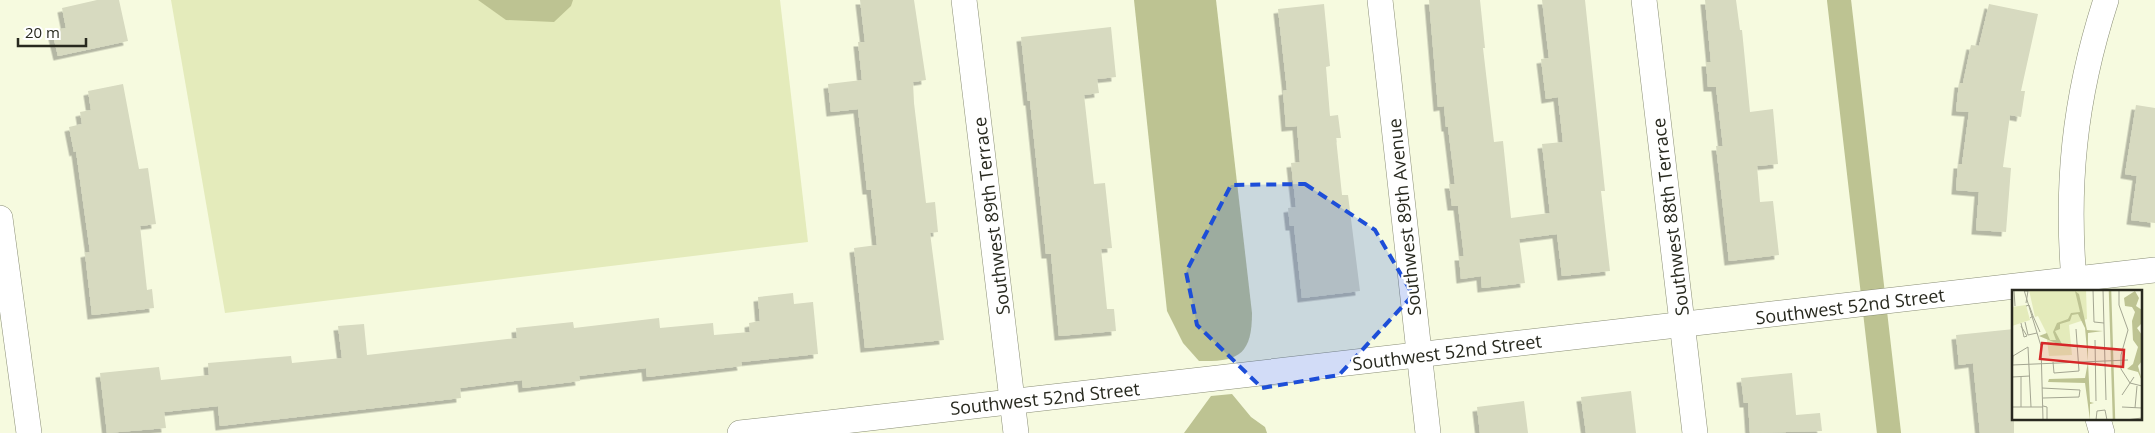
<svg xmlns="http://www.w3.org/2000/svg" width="2155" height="433" font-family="'Open Sans',sans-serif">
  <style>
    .green { fill: #e4ebbb }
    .water { fill: #bdc392 }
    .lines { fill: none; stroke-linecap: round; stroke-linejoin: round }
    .canal { stroke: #bdc392; stroke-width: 24 }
    .building { fill: #d7dac0; filter: url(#shadow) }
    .minor-casing { stroke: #8a8e76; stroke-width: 26 }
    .minor { stroke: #fff; stroke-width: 25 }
    .marked { fill: #1d4ed8; fill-opacity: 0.2; stroke: #1d4ed8; stroke-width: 4; stroke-dasharray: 10 6; stroke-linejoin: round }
    .labels { text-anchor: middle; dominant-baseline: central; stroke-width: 4.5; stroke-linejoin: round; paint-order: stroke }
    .street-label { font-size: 18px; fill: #28291f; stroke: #fff }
    .inset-river { fill: none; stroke: #bdc392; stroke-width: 2.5 }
    .inset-road { fill: none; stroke: #a4a692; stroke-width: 1 }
    .view { fill: #d62828; fill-opacity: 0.15; stroke: #d62828; stroke-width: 2.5 }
    .inset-edge { fill: none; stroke: #28291f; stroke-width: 2.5 }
  </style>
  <defs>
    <filter id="shadow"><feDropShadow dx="-4.5" dy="4.5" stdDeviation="0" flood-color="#0004"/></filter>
  </defs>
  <rect width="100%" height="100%" fill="#f6fadf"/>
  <polygon class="green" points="171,0 780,0 808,242 225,313"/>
  <g class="water">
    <polygon points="478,0 573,0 571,6 554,22 506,20"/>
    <path d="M 1134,0 L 1216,0 L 1252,313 C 1252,355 1238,362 1199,361 L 1183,343 L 1167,311 Z"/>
    <polygon points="1232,394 1251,417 1265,427 1267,433 1184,433 1211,396"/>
  </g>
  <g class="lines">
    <polyline class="canal" points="1839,0 1889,433"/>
  </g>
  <g class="building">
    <polygon points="97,0 119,0 128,41 58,56 52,31 66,28 62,8"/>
    <polygon points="860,0 914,0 926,80 913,82 914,103 926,203 935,202 938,232 930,233 944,340 865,348 854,248 877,245 871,190 867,190 858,109 831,112 828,84 862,80 858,42 865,42"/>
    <polygon points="1429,0 1480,0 1485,48 1483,48 1494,142 1503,141 1511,218 1550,213 1542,144 1563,142 1558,97 1546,99 1541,59 1549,58 1542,0 1585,0 1605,191 1601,191 1610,271 1562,276 1557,234 1519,239 1525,283 1482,288 1481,276 1461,279 1459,256 1464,256 1458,206 1452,206 1449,184 1455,184 1448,127 1446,127 1444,106 1438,107"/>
    <polygon points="1705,0 1736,0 1740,30 1742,30 1750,112 1773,109 1778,164 1757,166 1760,202 1773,201 1779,255 1729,261 1716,146 1723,146 1716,87 1708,87 1706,62 1711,62"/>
    <polygon points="1324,4 1330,66 1326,67 1330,116 1338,115 1341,138 1336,138 1342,195 1348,195 1360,291 1302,298 1294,226 1290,226 1288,208 1296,207 1291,163 1300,162 1297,126 1286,127 1283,91 1287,90 1278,9"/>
    <polygon points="1989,4 2038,14 2021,91 2025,91 2021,117 2010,115 2003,167 2011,168 2006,232 1976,230 1979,192 1956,190 1958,164 1962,164 1969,112 1956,111 1959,83 1963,83 1971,45 1979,46"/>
    <polygon points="1111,27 1116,77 1097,79 1099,93 1084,95 1094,184 1105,183 1112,248 1101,249 1107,309 1114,309 1116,331 1059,336 1051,254 1046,254 1030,101 1028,101 1021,37"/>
    <polygon points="123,84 139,169 148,168 156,224 140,226 147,290 152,289 154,308 92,315 85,253 90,252 76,151 74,152 69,127 82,124 80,112 91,110 88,91"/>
    <polygon points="2136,105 2155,108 2155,223 2131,220 2137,176 2125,174"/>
    <polygon points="793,293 794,304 813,302 818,354 741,362 742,366 647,377 646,368 579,376 580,381 523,388 522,380 460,388 461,398 220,426 218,406 164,412 166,428 107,433 100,373 159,367 161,380 209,375 208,363 291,356 292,363 342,358 338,326 364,324 367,355 517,338 516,328 573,322 574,328 659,318 660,328 713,323 714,335 750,332 749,323 760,321 758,297"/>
    <polygon points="2014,329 2014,433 1980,433 1973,363 1959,365 1956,335"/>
    <polygon points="1792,373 1796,415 1820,413 1822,431 1750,433 1748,403 1744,403 1741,378"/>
    <polygon points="1631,391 1636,433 1586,433 1581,397"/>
    <polygon points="1524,401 1528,433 1480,433 1477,407"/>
  </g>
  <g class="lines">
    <g class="minor-casing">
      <g id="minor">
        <polyline points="964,0 1016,433"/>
        <polyline points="1380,0 1428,433"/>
        <polyline points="1644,0 1695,433"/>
        <polyline points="0,218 29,433"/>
        <path d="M 2075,292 C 2065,188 2074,99 2106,0"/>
        <polyline points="2098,419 2102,433"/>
        <polyline points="740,433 2155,270"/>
      </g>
    </g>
    <use href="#minor" class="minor"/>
  </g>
  <path class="marked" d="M 1305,184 L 1375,230 L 1413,295 L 1339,375 L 1262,388 L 1197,325 L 1186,272 L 1231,185 Z"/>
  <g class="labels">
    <g class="street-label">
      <text transform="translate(991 216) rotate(-97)">Southwest 89th Terrace</text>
      <text transform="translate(1404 217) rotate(-96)">Southwest 89th Avenue</text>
      <text transform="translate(1670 217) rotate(-97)">Southwest 88th Terrace</text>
      <text transform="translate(1850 306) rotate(-7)">Southwest 52nd Street</text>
      <text transform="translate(1447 352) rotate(-7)">Southwest 52nd Street</text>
      <text transform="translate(1045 398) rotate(-6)">Southwest 52nd Street</text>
    </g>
  </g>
  <g transform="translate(2012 290)">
    <rect width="130" height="130" fill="#f6fadf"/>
    <path d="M 17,0 L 74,0 L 75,29 L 57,35 L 60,65 L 37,66 L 34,42 L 26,26 L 23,27 ZM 14,15 L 18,30 L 0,36 L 0,17 Z" fill="#e4ebbb"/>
    <path d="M 63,1 L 67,4 L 75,40 L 91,41 L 76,43 L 76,71 L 73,38 L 66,24 L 60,25 L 58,31 L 48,34 L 48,39 L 43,41 L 51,56 L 27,46 L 35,43 L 38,50 L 44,50 L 41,42 L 45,33 L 56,29 L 59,23 L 68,22 ZM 123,1 L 127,8 L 124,16 L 130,20 L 130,33 L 125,38 L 130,45 L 130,71 L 126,76 L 130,91 L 126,82 L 115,79 L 121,74 L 126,57 L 121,50 L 120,31 L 123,22 L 120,17 L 113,16 L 112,8 ZM 76,72 L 78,112 L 82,113 L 78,114 L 78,130 L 73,93 L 36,92 L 37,89 L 73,88 Z" fill="#bdc392"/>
    <path class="inset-river" d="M 98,0 L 102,130"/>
    <path class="inset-road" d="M 2,0 L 3,16M 12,0 L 29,56 L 31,130M 81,0 L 82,32 L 92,33M 91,0 L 94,110M 107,0 L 107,15 L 116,40 L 109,65 L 109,79 L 118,93 L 130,96M 12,1 L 16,1 L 14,13M 14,16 L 17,15 L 21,26 L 18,28M 21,26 L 28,42M 13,32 L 16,45 L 25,43M 9,33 L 12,47 L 15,46 L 9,36M 83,50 L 84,111M 41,72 L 42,83 L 67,81 L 64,39M 0,75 L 116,70M 0,86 L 1,66 L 16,57 L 19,117M 0,87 L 18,86M 9,87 L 9,117M 30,98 L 68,100 L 67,107 L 31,108M 110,105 L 122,87M 31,116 L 35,117 L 35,130M 0,117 L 31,117M 110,117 L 130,118M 123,118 L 125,96M 84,130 L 85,121 L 93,120 L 95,130M 114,130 L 130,128"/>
    <path class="view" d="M 30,53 L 112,60 L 111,77 L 28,69 Z"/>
    <rect width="130" height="130" class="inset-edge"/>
  </g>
  <path d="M18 38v8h68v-8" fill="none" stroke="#28291f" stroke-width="2.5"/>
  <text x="25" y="38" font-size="15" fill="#28291f" stroke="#ffffff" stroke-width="4" paint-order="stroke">20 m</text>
</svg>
